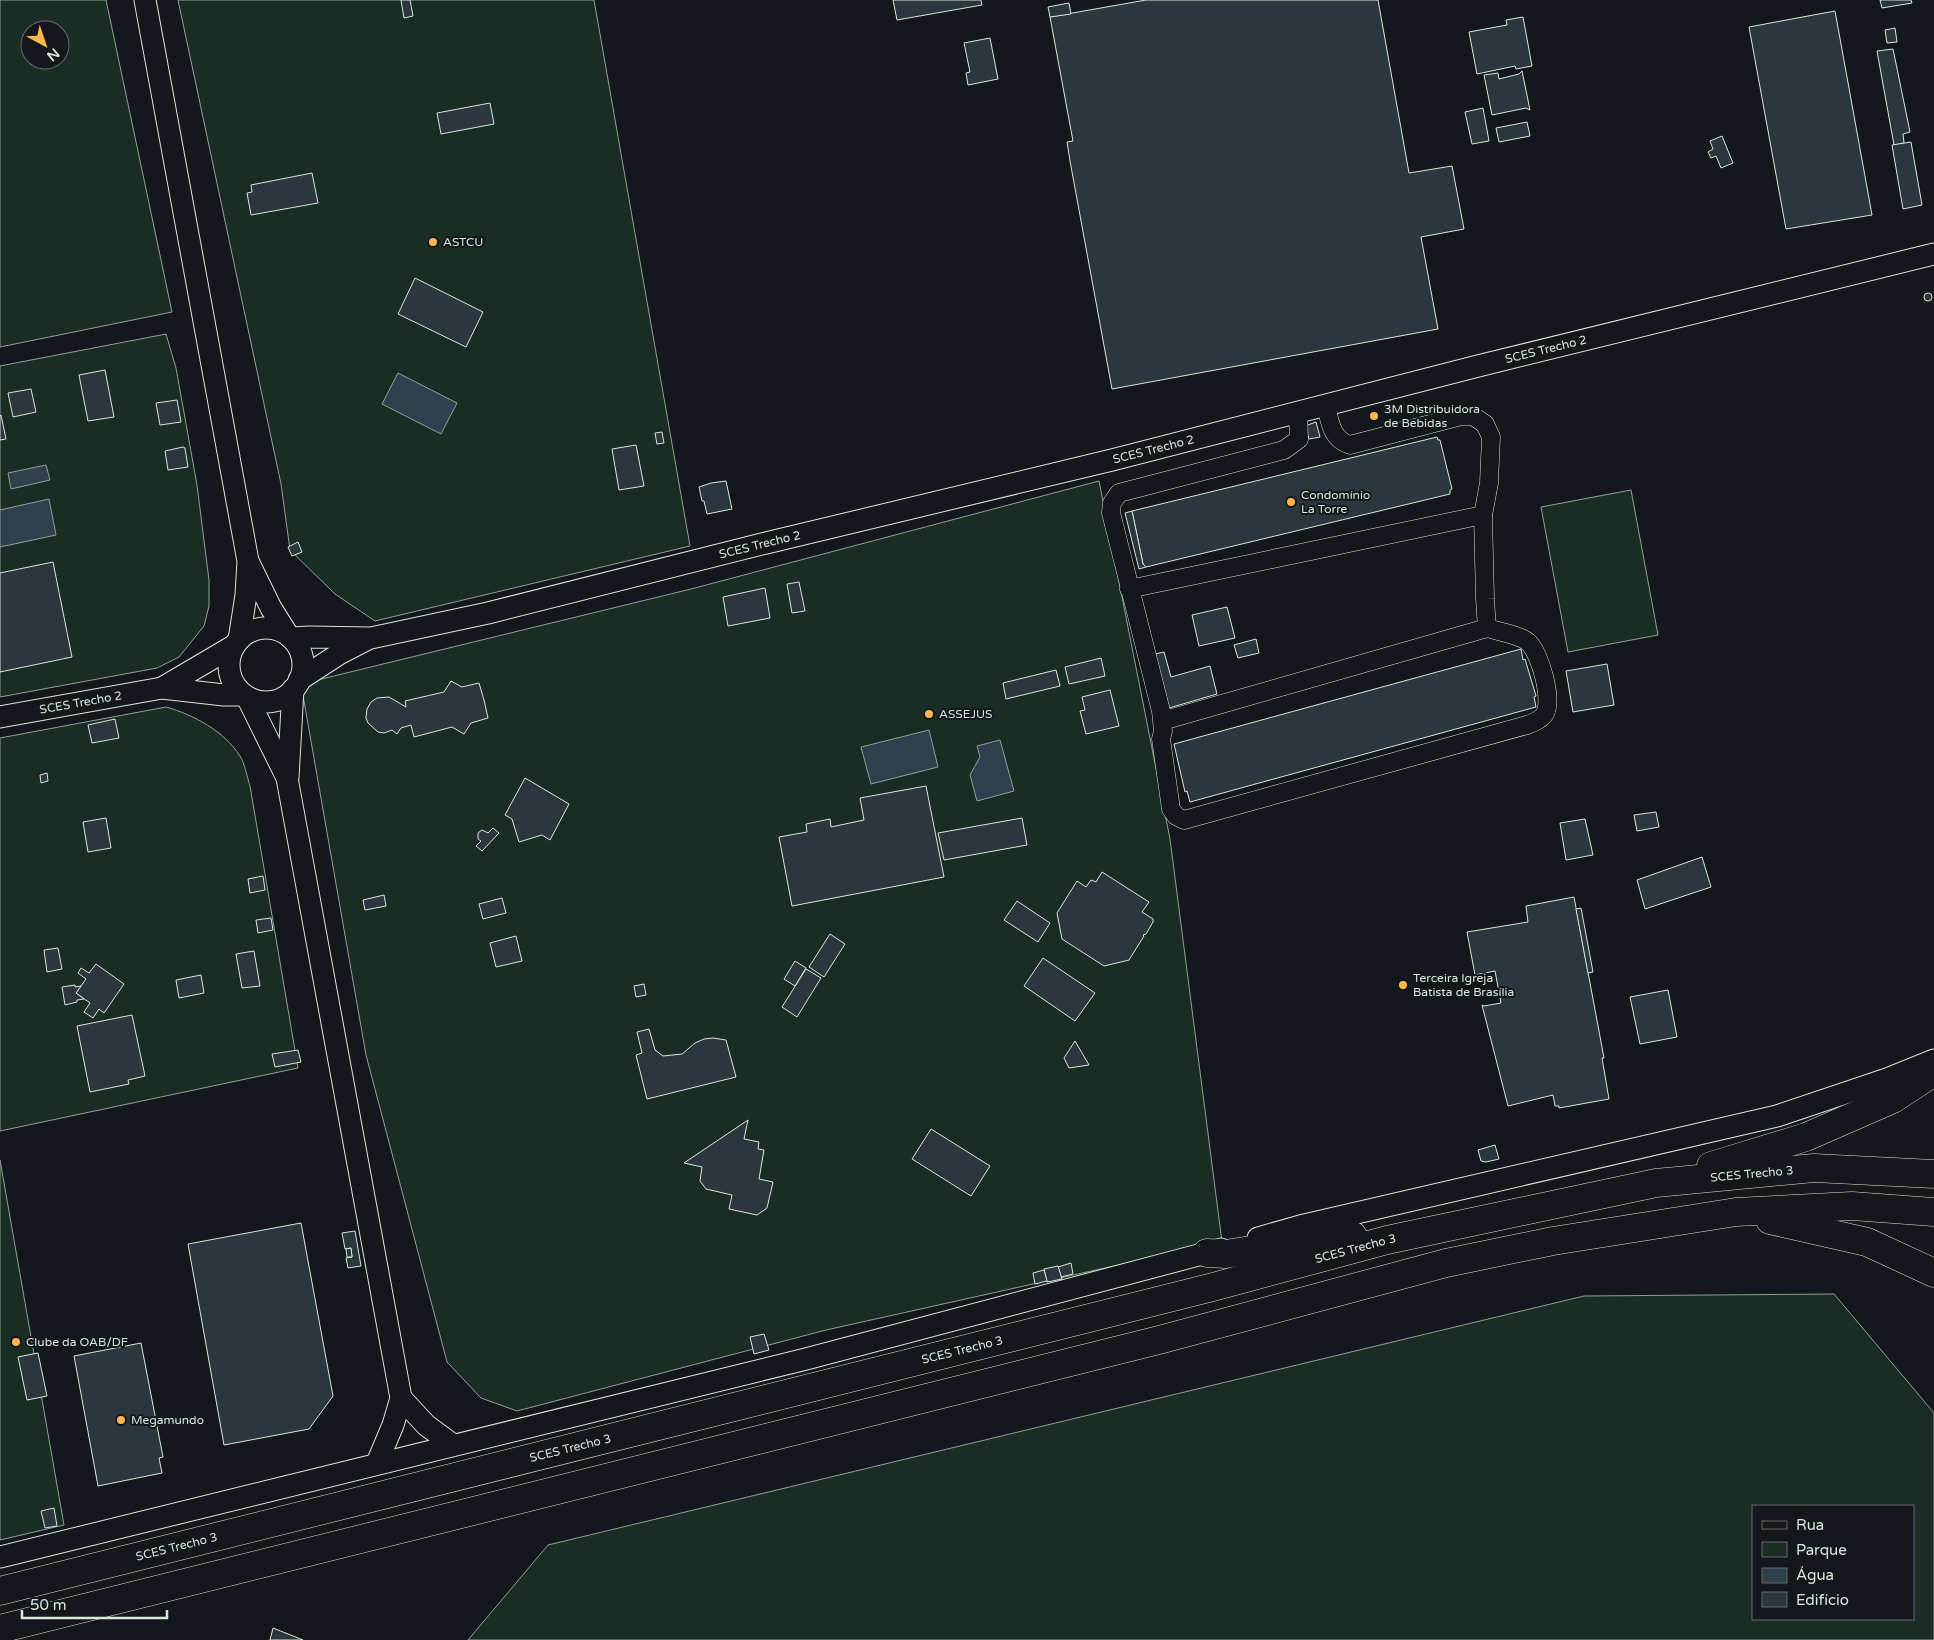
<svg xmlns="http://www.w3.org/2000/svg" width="1934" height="1640" font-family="'Varela Round',sans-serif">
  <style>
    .green { fill: #1a2d24; stroke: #939e99; fill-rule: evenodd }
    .water { fill: #2f3f4d; stroke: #939e99 }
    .building { fill: #2c363c; stroke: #d8e6dc }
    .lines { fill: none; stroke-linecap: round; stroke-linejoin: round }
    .minor-casing { stroke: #d8e6dc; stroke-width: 19 }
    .tertiary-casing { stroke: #d8e6dc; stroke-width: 23 }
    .trunk-casing { stroke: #d8e6dc; stroke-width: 29 }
    .minor { stroke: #14181c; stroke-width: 18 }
    .tertiary { stroke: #14181c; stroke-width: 21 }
    .trunk { stroke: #14181c; stroke-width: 28 }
    .poi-dot { fill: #ffb74d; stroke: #14181c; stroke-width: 2 }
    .labels { text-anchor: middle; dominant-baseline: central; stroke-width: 4; stroke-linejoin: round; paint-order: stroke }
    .poi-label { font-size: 12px; fill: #d8e6dc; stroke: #14181c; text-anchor: start }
    .street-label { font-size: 12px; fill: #d8e6dc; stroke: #14181c }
  </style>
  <rect width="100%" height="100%" fill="#14181c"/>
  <g class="green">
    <path d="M 0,0 L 106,0 L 172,312 L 0,347 ZM 30,30 L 60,30 L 60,60 L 30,60 Z"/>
    <polygon points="178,0 594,0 690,546 375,621 335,594 290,550 281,484"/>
    <polygon points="166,334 176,368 197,485 209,580 209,606 204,626 179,657 157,668 0,697 0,366"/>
    <polygon points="1099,481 1170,839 1222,1242 826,1330 517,1411 481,1398 447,1362 366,1055 301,684 691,589"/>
    <polygon points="1631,490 1658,635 1568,652 1541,507"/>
    <path d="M 166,707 C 194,715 224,731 240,756 C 245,764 247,777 250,786 L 298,1068 L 0,1131 L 0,738 Z"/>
    <polygon points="0,1160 64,1525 0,1540"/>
    <path d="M 1834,1294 L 1934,1413 L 1934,1640 L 468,1640 L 548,1545 L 1584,1296 ZM 1753,1506 L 1913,1506 L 1913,1619 L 1753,1619 Z"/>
  </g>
  <g class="water">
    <polygon points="398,373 457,403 441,434 382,404"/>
    <polygon points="46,465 50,480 11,489 8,473"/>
    <polygon points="49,499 56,535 0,547 0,510"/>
    <polygon points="929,730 938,767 871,784 861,747"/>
    <polygon points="1000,740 1014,791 977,801 970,775 980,757 977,746"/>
  </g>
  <g class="building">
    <polygon points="401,0 410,0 413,16 404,18"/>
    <polygon points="893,0 981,0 982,5 897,20"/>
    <polygon points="1146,0 1378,0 1409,173 1452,166 1464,229 1421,237 1438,329 1112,389 1070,161 1067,142 1073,141 1050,17"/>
    <polygon points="1911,0 1912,3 1882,8 1880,0"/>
    <polygon points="1069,3 1071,14 1050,17 1048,7"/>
    <polygon points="1835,11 1872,215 1786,229 1749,27"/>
    <polygon points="1523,17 1532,66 1516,69 1515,66 1477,74 1469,32 1507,25 1506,20"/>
    <polygon points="1895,28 1897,42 1887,43 1885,30"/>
    <polygon points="990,38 998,79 968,85 966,73 970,72 964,43"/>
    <polygon points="1893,49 1910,132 1903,134 1904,143 1894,145 1877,51"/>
    <polygon points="1522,71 1530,110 1526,108 1492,115 1484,75 1498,73 1499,79 1519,74"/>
    <polygon points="490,103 494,124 441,134 437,113"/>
    <polygon points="1483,108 1489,141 1472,144 1465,112"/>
    <polygon points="1527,122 1530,136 1499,142 1496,128"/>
    <polygon points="1722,136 1733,163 1721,168 1716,156 1711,158 1708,152 1713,149 1710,141"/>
    <polygon points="1911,142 1922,205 1903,209 1892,145"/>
    <polygon points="312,173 318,203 251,215 247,193 252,192 251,185"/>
    <polygon points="415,278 483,312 466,347 398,314"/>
    <circle cx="1928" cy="297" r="4"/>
    <polygon points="105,370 114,417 88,421 79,375"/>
    <polygon points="31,389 36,412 13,417 8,393"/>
    <polygon points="177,400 181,422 160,425 156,403"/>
    <polygon points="1,415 6,439 0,440 0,416"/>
    <polygon points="1316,422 1320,437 1309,439 1305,426"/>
    <polygon points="662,432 664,443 657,444 655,433"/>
    <polygon points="1437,437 1438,440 1440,440 1452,489 1450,490 1450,494 1146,567 1143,564 1132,511"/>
    <polygon points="636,445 644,486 619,490 612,449"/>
    <polygon points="183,447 185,448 188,467 168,470 165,451"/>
    <polygon points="726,481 732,509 707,514 704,501 702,501 699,487 711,483"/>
    <polygon points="1132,511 1143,564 1146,567 1139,569 1125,513"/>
    <polygon points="298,542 302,552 292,556 288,547"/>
    <polygon points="53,562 72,657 0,672 0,573"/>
    <polygon points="799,582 805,611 792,613 787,584"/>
    <polygon points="765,588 770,618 728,626 723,597"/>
    <polygon points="1227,607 1235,638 1199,646 1192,615"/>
    <polygon points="1256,639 1259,653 1238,658 1234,645"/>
    <polygon points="1521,649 1523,660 1525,659 1536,696 1534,697 1536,707 1190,802 1187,791 1185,792 1174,744"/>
    <polygon points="1164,652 1171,677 1210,666 1217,694 1169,708 1155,654"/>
    <polygon points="1101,658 1105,676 1069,684 1065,667"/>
    <polygon points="1607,664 1614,705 1573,712 1566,671"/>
    <polygon points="1056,670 1060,686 1006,699 1003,683"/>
    <polygon points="451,681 462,687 479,683 484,700 488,718 471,723 464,734 452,727 414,737 411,725 401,728 397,734 392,730 384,733 378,732 368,723 366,718 367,709 371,702 377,698 389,697 406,707 405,701 444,692"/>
    <polygon points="1110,690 1119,726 1086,734 1080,711 1085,710 1082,697"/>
    <polygon points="115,719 119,738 92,743 88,725"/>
    <polygon points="47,773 48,781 41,783 40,775"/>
    <polygon points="525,778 569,804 550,840 542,835 519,842 512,819 505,815"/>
    <polygon points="926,786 944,877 792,906 779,837 807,832 806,824 830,819 831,827 864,820 860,798"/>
    <polygon points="1656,812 1659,827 1637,831 1634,815"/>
    <polygon points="106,818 111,848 88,852 83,822"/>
    <polygon points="1022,818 1027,845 944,860 938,833"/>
    <polygon points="1585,819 1593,855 1566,860 1560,823"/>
    <polygon points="493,828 499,833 482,851 476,846 481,841 478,839 478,833 482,830 488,833"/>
    <polygon points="1702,857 1711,887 1645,909 1637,880"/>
    <polygon points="1102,872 1149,902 1142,912 1153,919 1153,922 1146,934 1143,935 1144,936 1129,960 1104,966 1062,939 1057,913 1077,881 1086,887 1091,880 1096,882"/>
    <polygon points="263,876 265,890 250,893 248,879"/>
    <polygon points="384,895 386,906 365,910 363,900"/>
    <polygon points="1574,897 1604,1058 1602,1058 1609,1099 1559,1108 1559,1106 1555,1106 1553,1095 1508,1106 1482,1005 1484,1006 1501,1003 1495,971 1475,975 1467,932 1528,922 1526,906"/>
    <polygon points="502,898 506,913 483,919 479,904"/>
    <polygon points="1017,901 1050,923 1038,942 1004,920"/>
    <polygon points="1581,908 1593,972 1588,973 1576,909"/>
    <polygon points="271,918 273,930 258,933 256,920"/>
    <polygon points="830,934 845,944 824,977 809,967"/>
    <polygon points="516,936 522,961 496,967 490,943"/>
    <polygon points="58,948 62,969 47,972 44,950"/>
    <polygon points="254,951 260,986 242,988 236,954"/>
    <polygon points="1043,958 1095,993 1075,1021 1024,986"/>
    <polygon points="795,961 806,968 795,986 784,979"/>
    <polygon points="96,964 124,984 104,1013 99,1009 93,1018 84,1012 90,1003 76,993 86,979 78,973 81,968 89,973"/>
    <polygon points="806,969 821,978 797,1017 782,1007"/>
    <polygon points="201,975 204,993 179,998 176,980"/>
    <polygon points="644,984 646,995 636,997 634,986"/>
    <polygon points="75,985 75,987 81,986 76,993 84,999 77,1000 77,1002 65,1005 62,987"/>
    <polygon points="1668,990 1677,1037 1640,1044 1630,997"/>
    <polygon points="132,1015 145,1076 128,1080 129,1084 90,1092 77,1026"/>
    <polygon points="649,1029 655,1050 663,1056 682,1054 695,1043 704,1039 713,1038 726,1040 736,1077 647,1099 636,1055 642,1053 637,1032"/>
    <polygon points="1075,1041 1089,1065 1069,1068 1064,1058"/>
    <polygon points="298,1050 301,1062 275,1067 272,1054"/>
    <polygon points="748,1120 744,1139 759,1142 758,1149 764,1150 759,1179 773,1182 767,1208 757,1215 729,1209 732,1195 706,1189 700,1181 702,1167 684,1163"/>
    <polygon points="931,1129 990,1166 971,1196 912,1159"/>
    <polygon points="1495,1145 1499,1159 1486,1162 1481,1161 1478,1150"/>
    <polygon points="301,1223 333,1396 309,1429 224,1445 188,1244"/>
    <polygon points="355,1231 361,1266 348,1268 346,1258 352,1257 351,1248 345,1249 342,1233"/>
    <polygon points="351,1248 352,1257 347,1257 346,1249"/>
    <polygon points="1071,1263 1073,1274 1061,1277 1058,1267"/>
    <polygon points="1058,1266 1062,1279 1047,1282 1044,1269"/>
    <polygon points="1044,1270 1047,1281 1035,1284 1033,1273"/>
    <polygon points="764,1334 769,1350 754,1354 750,1337"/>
    <polygon points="141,1343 163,1457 159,1458 162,1473 98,1486 74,1356"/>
    <polygon points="38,1353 47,1396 27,1400 18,1357"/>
    <polygon points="54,1508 57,1526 45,1528 41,1511"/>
    <polygon points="273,1628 303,1640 270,1640"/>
  </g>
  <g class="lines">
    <g class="minor-casing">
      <g id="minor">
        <path d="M 1326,405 C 1330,422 1331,439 1350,445 L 1461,416 L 1473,416 L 1485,424 L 1491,437 L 1489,483 L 1483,515 L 1485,599 L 1487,628"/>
        <polyline points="1129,589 1483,515"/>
        <path d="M 1162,721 L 1487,628 C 1497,631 1520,635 1528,642 C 1540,652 1554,702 1544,715 C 1540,720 1533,723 1527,725 L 1184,820 L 1176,816 L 1171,809 L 1161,739 L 1163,731 L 1161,711 L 1111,513 L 1112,503 L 1119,493 L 1284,450 L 1299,439 L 1298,412"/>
      </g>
    </g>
    <g class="tertiary-casing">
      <g id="tertiary">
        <polyline points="145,0 248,561 246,595 239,640"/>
        <polyline points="249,563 271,608 288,635"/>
        <circle cx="266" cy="665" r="37"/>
        <path id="s1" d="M 291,638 L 309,637 L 371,638 L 488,613 L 766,543 L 1112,460 L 1478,366 L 1934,254"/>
        <polyline points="299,680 339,654 366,640"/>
        <polyline points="162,688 235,645"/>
        <polyline points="247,697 287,778 401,1398 393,1425 377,1463"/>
        <path id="s2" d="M 0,717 L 162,688 L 224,695 L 244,695"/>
        <polyline points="288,778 293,689"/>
        <polyline points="1258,1238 1300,1226 1777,1116 1887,1079 1934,1060"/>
        <polyline points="401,1398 426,1425 453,1445"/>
        <polyline points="0,1557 806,1359 1221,1249"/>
      </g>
    </g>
    <g class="trunk-casing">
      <g id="trunk">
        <polyline points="1711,1166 1806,1137 1893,1099 1934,1072"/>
        <polyline points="1770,1220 1867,1242 1934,1273"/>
        <polyline points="1207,1253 1226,1254 1345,1235 1353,1236"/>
        <path id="s3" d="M 0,1591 L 1213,1287 L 1387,1240 L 1656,1183 L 1814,1168 L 1934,1174"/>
        <polyline points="0,1629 1159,1340 1446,1263 1553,1241 1736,1212 1852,1206 1934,1212"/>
      </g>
    </g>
    <use href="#minor" class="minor"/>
    <use href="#tertiary" class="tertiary"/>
    <use href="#trunk" class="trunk"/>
  </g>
  <g class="poi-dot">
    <circle cx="433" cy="242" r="5"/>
    <circle cx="1374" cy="416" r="5"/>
    <circle cx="1291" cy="502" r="5"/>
    <circle cx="929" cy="714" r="5"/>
    <circle cx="1403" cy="985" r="5"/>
    <circle cx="16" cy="1342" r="5"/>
    <circle cx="121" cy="1420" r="5"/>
  </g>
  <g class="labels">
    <g class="poi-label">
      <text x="443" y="242">ASTCU</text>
      <text x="1384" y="409">3M Distribuidora<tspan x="1384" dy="14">de Bebidas</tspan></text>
      <text x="1301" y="495">Condomínio<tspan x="1301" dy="14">La Torre</tspan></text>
      <text x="939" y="714">ASSEJUS</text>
      <text x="1413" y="978">Terceira Igreja<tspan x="1413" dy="14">Batista de Brasília</tspan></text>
      <text x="26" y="1342">Clube da OAB/DF</text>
      <text x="131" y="1420">Megamundo</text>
    </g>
    <g class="street-label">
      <text stroke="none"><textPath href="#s1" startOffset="1290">SCES Trecho 2</textPath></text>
      <text stroke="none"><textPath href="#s1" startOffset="885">SCES Trecho 2</textPath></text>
      <text stroke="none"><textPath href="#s1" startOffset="480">SCES Trecho 2</textPath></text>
      <text stroke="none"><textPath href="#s2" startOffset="82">SCES Trecho 2</textPath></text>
      <text stroke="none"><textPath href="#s3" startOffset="1802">SCES Trecho 3</textPath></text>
      <text stroke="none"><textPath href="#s3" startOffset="1398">SCES Trecho 3</textPath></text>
      <text stroke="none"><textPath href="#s3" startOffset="992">SCES Trecho 3</textPath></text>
      <text stroke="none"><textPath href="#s3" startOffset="588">SCES Trecho 3</textPath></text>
      <text stroke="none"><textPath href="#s3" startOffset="182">SCES Trecho 3</textPath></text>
    </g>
  </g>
  <rect x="1752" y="1505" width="162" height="115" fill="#14181c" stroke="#626a69"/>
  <rect x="1762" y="1521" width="25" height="8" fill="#14181c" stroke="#626a69"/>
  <text x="1796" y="1530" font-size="15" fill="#d8e6dc">Rua</text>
  <rect x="1762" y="1542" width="25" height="15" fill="#1a2d24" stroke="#626a69"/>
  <text x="1796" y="1555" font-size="15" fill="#d8e6dc">Parque</text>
  <rect x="1762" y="1568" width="25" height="15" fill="#2f3f4d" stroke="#626a69"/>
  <text x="1796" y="1580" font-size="15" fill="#d8e6dc">Água</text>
  <rect x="1762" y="1592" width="25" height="15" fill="#2c363c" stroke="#626a69"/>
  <text x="1796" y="1605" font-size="15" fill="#d8e6dc">Edifício</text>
  <g transform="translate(45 45) rotate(140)"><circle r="24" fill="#14181c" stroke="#626a69"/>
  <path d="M0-4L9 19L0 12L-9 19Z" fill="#ffb74d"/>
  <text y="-8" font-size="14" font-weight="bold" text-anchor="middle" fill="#d8e6dc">N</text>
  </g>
  <path d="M22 1610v8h145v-8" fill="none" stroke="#d8e6dc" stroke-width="2.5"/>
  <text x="30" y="1610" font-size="15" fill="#d8e6dc" stroke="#14181c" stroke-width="4" paint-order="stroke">50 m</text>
</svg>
